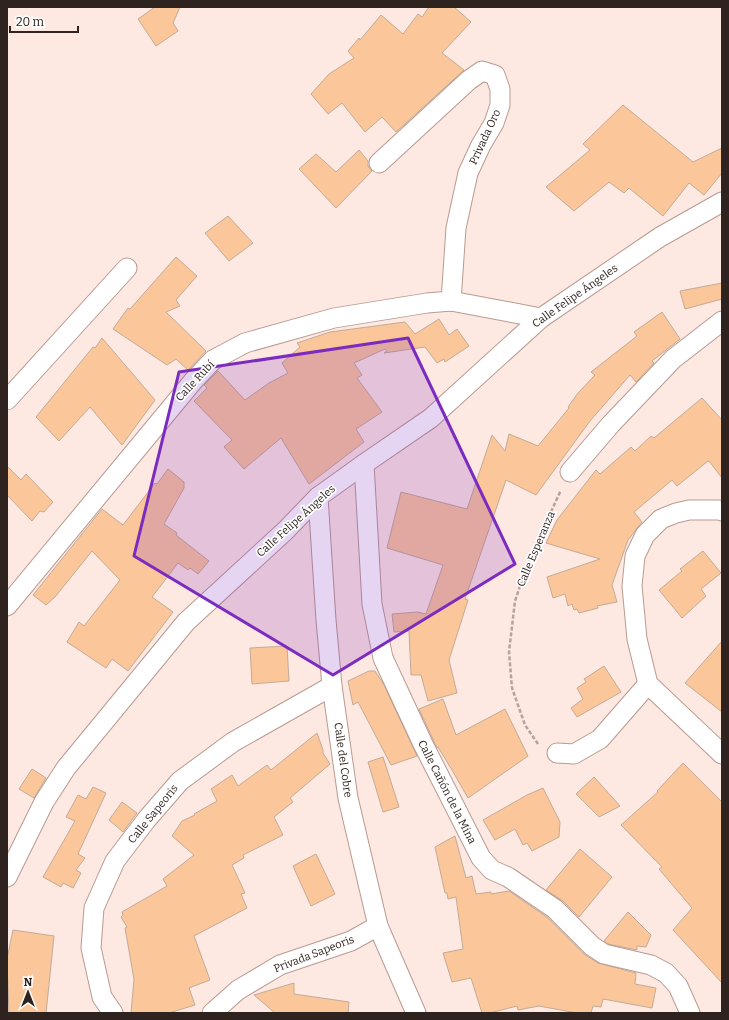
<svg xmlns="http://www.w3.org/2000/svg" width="729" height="1020" font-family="Bitter,serif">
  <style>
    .building { fill: #fbc79a; stroke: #c3ab97 }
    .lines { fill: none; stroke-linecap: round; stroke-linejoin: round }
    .minor-casing { stroke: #b99a90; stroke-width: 21 }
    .path { stroke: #b5a39d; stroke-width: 2.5; stroke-dasharray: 4 2; stroke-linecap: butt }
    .minor { stroke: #fff; stroke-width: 19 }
    .marked { fill: #7b2cbf; fill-opacity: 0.2; stroke: #7b2cbf; stroke-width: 3; stroke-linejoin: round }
    .labels { text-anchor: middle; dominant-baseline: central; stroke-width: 3.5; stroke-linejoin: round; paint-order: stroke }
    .street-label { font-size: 11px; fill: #2f231f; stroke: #fff }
  </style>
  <rect width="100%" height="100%" fill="#fde8e2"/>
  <g class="building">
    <polygon points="155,7 180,7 173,23 178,31 156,46 138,19"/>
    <polygon points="429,7 454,7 471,22 442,53 464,70 396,132 382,117 365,132 342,103 328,114 311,94 329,74 354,58 348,51 359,38 360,40 381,15 403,34 418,14 422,17"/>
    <polygon points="623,105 693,162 722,148 722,173 704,195 689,183 663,216 629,188 624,193 609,182 574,211 546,187 590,150 583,144"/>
    <polygon points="359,150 368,161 368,166 372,171 336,208 299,169 316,154 336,172"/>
    <polygon points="228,216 253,243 229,261 205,233"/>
    <polygon points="176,257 197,276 176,300 180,306 166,312 206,351 188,370 176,359 167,365 113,329 128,308 130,309"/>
    <polygon points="722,283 722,299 685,309 680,291"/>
    <polygon points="662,312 680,339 652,361 654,363 636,382 630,375 590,421 536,495 506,480 465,599 468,600 449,660 457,693 428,701 421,675 411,675 409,631 394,632 392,614 418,612 426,614 443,565 387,548 401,492 467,509 492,435 505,451 509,434 538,446 569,408 568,407 578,393 595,375 591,372 637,336 634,332"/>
    <polygon points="439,319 449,335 457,329 469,346 445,362 444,359 437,363 425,347 384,353 387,351 385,349 354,363 362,375 357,378 382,412 356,429 364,442 309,484 281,438 244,469 224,447 232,440 194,401 207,388 204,385 218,371 245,400 269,383 288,373 282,363 300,347 297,343 330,332 405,322 415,334"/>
    <polygon points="102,338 155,400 122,445 90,407 59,441 36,417 93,347 95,348"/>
    <polygon points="702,398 722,420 722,478 709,461 708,461 677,486 672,480 634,512 642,522 628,540 612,585 617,602 597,606 598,608 579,613 577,609 574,610 572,604 568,606 565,594 553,598 547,577 600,559 546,543 557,520 596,470 600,474 631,447 635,451 651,436 654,438"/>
    <polygon points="7,466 21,480 26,474 53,502 44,512 40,511 32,521 7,495"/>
    <polygon points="168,469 184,482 184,488 164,524 177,533 176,535 209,561 198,574 190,568 188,570 178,563 152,597 173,612 128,671 112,659 106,668 67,642 79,622 84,626 120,580 92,551 55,597 46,605 33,595 102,509 123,525 155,483 157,484"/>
    <polygon points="703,551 721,573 701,589 706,596 682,618 659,590 682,571 680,569"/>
    <polygon points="722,641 722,712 685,683"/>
    <polygon points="287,646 289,681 252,684 250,648"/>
    <polygon points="604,666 621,692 577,717 571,708 583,699 577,688 586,682 584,679"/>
    <polygon points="369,671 375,671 384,685 417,756 391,765 358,702 353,705 348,681"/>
    <polygon points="443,699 456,735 505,709 528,756 468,798 452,770 438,747 437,748 419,709"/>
    <polygon points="317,733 323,750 323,753 330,764 290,798 293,802 274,817 283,835 243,855 244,858 232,865 245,893 241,894 247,908 194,936 210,980 189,988 195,1005 169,1013 131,1013 134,979 125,928 127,927 121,917 123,915 122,912 167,886 163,879 194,855 172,836 182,821 195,815 194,814 217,801 211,789 232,775 238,786 267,765 271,770"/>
    <polygon points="383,757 399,807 383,812 368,762"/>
    <polygon points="683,763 722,802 722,983 673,930 692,908 659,869 662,867 621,825 658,792 657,791"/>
    <polygon points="32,769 46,778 34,798 19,789"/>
    <polygon points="594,777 620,806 599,817 576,794"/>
    <polygon points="93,787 106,793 78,854 85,858 76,870 81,873 73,888 63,883 61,887 43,877 75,821 66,817 78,795 86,799"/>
    <polygon points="543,788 560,822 559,837 532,851 527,843 523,845 515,829 495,840 483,820 527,795"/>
    <polygon points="122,802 137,813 123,832 109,820"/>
    <polygon points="455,836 466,878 472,876 476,894 491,892 491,894 509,891 548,918 584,954 598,963 636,973 635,984 656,988 652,1008 603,999 601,1007 593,1006 591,1013 577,1013 539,1006 518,1010 517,1006 490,1013 482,1013 471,978 452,982 443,953 463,949 456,897 448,899 447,893 445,893 435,847"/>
    <polygon points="580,849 612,877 579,917 563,901 546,890"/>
    <polygon points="316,854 335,894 311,906 293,866"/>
    <polygon points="628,912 651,935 646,947 637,946 637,950 608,944 604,941"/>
    <polygon points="13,930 54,936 46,1013 9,1013 7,959"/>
    <polygon points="294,983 294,994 349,1002 348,1013 275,1013 254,995"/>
  </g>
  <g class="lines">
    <g class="minor-casing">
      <g id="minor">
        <polyline points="379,163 469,80 482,71 495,75 500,89 500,105 494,123 481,145 468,173 456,228 451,301"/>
        <polyline points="7,400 127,268"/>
        <polyline points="364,464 372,604 383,658 423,744 481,858 492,870 508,877 555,909 592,946 604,954 651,965 666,973 678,986 690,1013"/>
        <polyline points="570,472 611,424 673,359 722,321"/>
        <polyline points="318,497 326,620 332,686 348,798 378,926 416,1013"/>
        <polyline points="722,511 719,510 689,510 676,513 661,519 645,535 635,556 632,586 637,639 648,684 722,754"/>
        <polyline points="7,606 194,380 213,360 245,343 334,318 427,303 451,301 541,318"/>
        <polyline points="557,753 574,754 600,739 648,684"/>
        <polyline points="7,877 44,802 66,768 186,622 285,531 318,497 364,464 431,418 541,318 660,237 722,202"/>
        <polyline points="113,1013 102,997 91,948 94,908 115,861 147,819 180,781 233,742 332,686"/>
        <polyline points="212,1013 238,990 280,965 351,941 378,926"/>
      </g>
    </g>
    <polyline class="path" points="538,744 525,725 512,688 509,652 515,601 528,562 561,490"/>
    <use href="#minor" class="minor"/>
  </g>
  <path class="marked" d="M 408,338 L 515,564 L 333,675 L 134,556 L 179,372 Z"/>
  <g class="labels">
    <g class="street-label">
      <text transform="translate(485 137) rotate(-65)">Privada Oro</text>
      <text transform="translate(575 296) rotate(-35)">Calle Felipe Ángeles</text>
      <text transform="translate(195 381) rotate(-47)">Calle Rubí</text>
      <text transform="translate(296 521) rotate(-42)">Calle Felipe Ángeles</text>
      <text transform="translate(536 549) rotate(-67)">Calle Esperanza</text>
      <text transform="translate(343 760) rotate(82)">Calle del Cobre</text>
      <text transform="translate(447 792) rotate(63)">Calle Cañón de la Mina</text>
      <text transform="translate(153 814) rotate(-51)">Calle Sapeoris</text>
      <text transform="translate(314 954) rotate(-21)">Privada Sapeoris</text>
    </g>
  </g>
  <rect width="729" height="1020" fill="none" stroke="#2f231f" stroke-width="16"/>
  <g transform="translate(28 992)" stroke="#ffffff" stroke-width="3" paint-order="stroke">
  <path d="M0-3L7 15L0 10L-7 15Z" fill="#2f231f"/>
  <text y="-6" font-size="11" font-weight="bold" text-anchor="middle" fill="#2f231f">N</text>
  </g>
  <path d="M10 26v6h68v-6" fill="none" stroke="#2f231f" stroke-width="2"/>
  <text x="16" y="26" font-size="12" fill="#2f231f" stroke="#ffffff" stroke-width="3" paint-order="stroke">20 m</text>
</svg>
